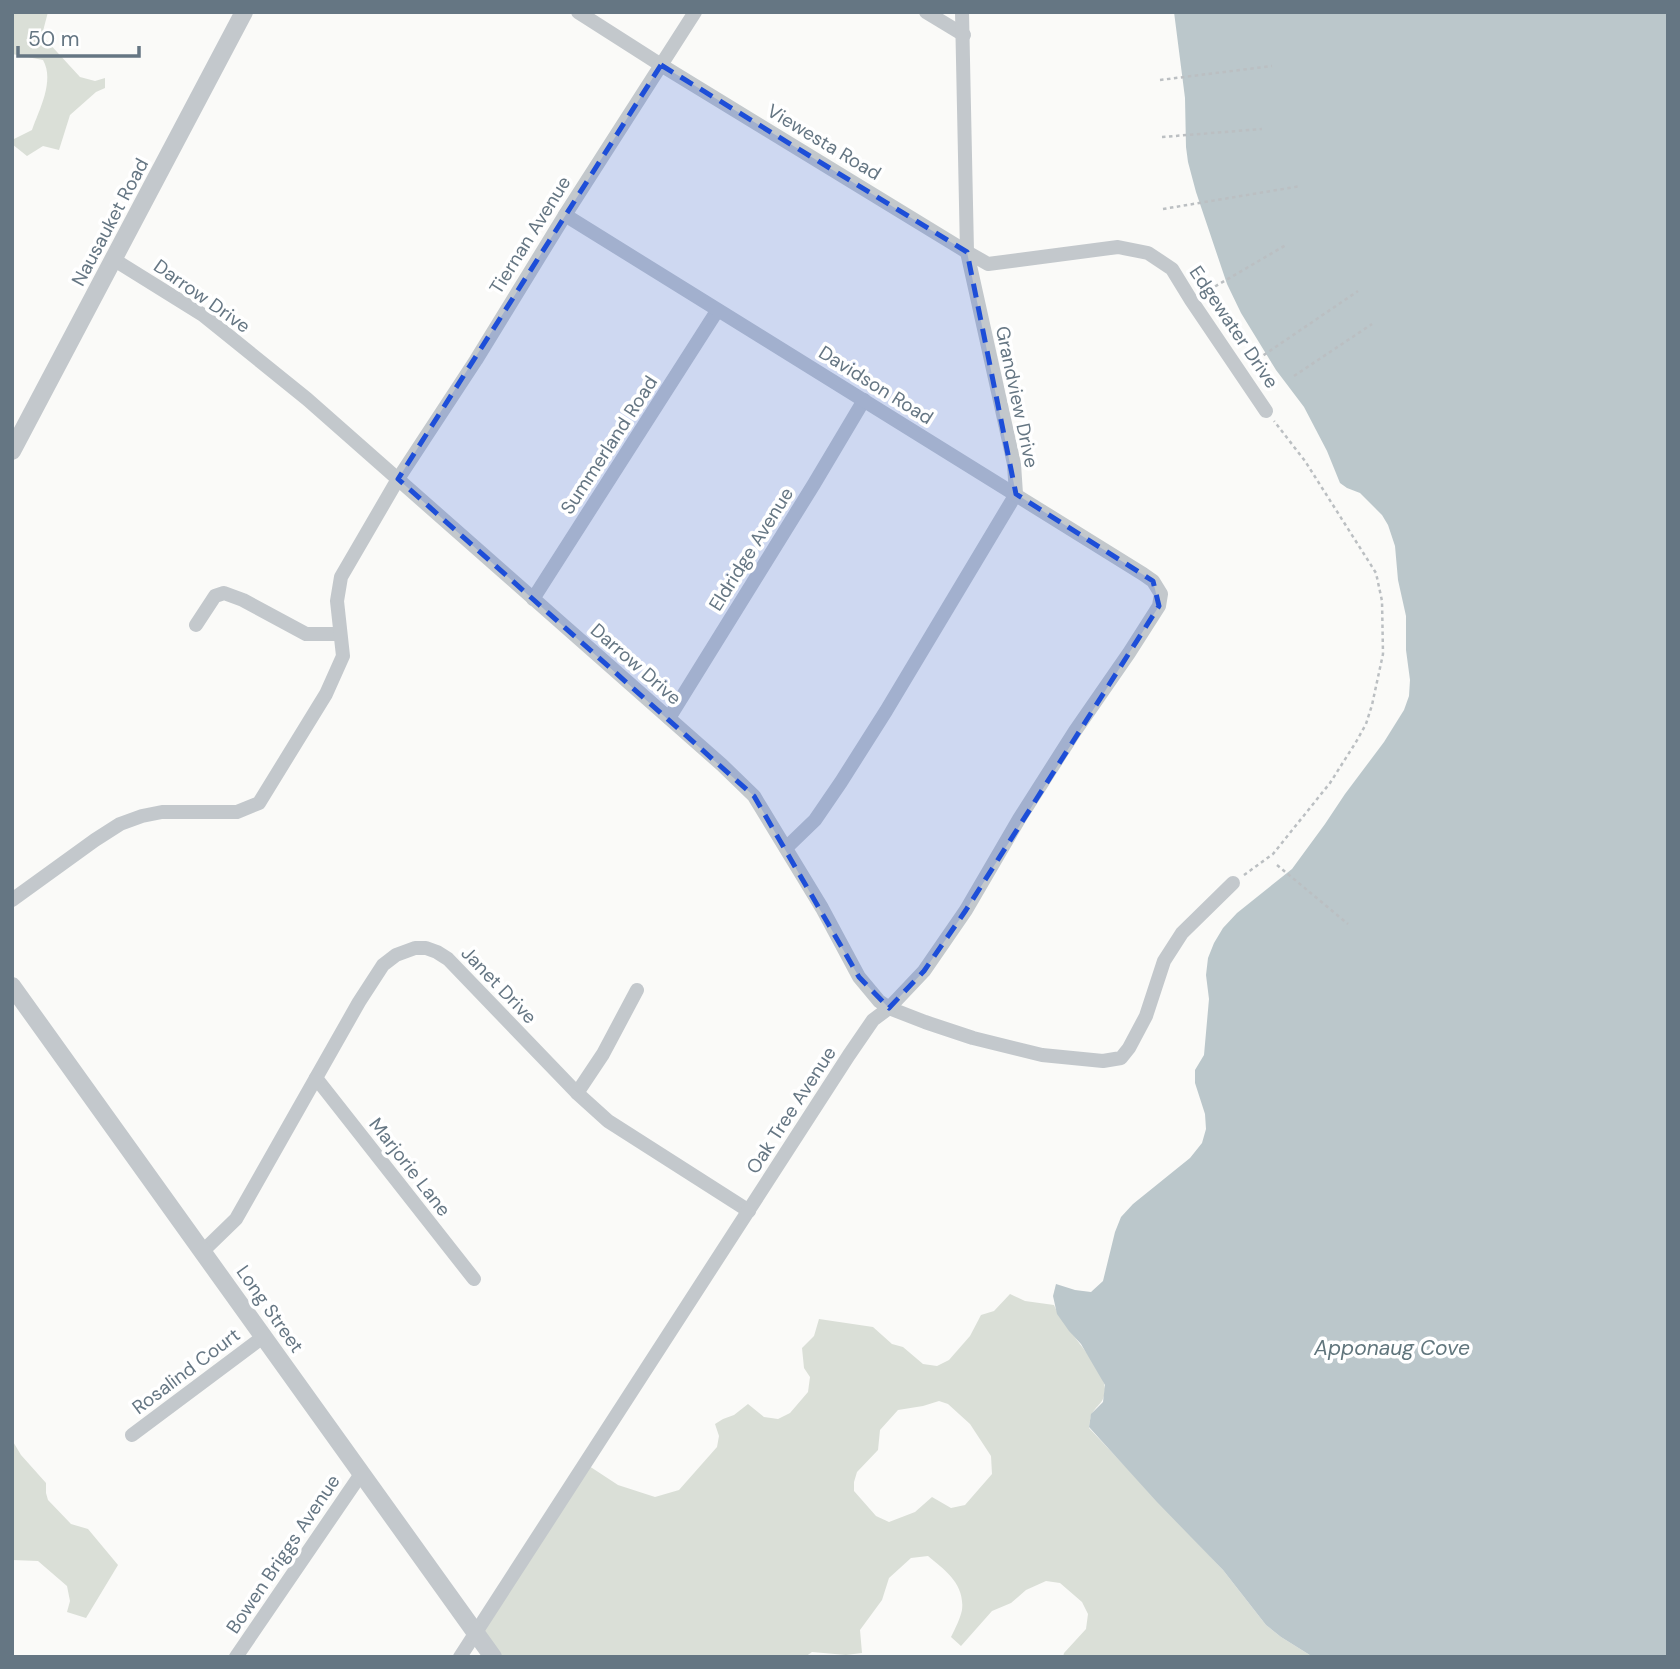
<svg xmlns="http://www.w3.org/2000/svg" width="1680" height="1669" font-family="'DM Sans',sans-serif">
  <style>
    .green { fill: #dadfd7; fill-rule: evenodd }
    .water { fill: #bbc7cb }
    .lines { fill: none; stroke-linecap: round; stroke-linejoin: round }
    .path { stroke: #bbbfc2; stroke-width: 2.5; stroke-dasharray: 3.5 3.5; stroke-linecap: butt }
    .minor { stroke: #c3c8cc; stroke-width: 14 }
    .tertiary { stroke: #c3c8cc; stroke-width: 18 }
    .marked { fill: #1d4ed8; fill-opacity: 0.2; stroke: #1d4ed8; stroke-width: 5; stroke-dasharray: 14 9; stroke-linejoin: round }
    .labels { text-anchor: middle; dominant-baseline: central; stroke-width: 7; stroke-linejoin: round; paint-order: stroke }
    .street-label { font-size: 19px; fill: #657683; stroke: #fff }
    .water-label { font-size: 21px; font-style: italic; fill: #60757c; stroke: #fff }
  </style>
  <rect width="100%" height="100%" fill="#fafaf8"/>
  <g class="green">
    <path d="M 12,12 L 48,12 L 43,31 L 46,40 L 80,77 L 95,81 L 105,78 L 105,88 L 96,92 L 70,115 L 59,150 L 43,146 L 27,156 L 12,144 L 12,140 L 32,130 C 39,110 55,81 43,60 L 12,54 Z"/>
    <path d="M 1010,1294 L 1025,1301 L 1054,1305 C 1063,1328 1105,1368 1105,1389 C 1104,1403 1100,1402 1093,1412 C 1090,1416 1090,1422 1089,1428 L 1223,1570 L 1266,1625 L 1281,1637 L 1313,1657 L 1063,1657 L 1064,1653 L 1086,1629 L 1088,1614 L 1082,1602 L 1060,1583 L 1046,1581 L 1026,1590 L 1011,1603 L 992,1611 L 961,1646 L 951,1637 C 955,1629 960,1619 962,1610 C 965,1584 945,1570 928,1556 L 911,1558 L 889,1578 L 882,1600 L 860,1630 L 862,1653 L 846,1655 L 812,1652 L 805,1657 L 490,1657 L 477,1631 L 586,1464 L 618,1485 L 655,1497 L 679,1490 L 717,1447 L 719,1436 L 715,1424 L 723,1419 L 734,1415 L 748,1404 L 764,1417 L 778,1419 L 790,1413 L 808,1392 L 810,1377 L 804,1368 L 802,1348 L 814,1336 L 819,1319 L 873,1327 L 892,1344 L 903,1347 L 923,1364 L 937,1366 L 949,1360 L 970,1336 L 981,1315 L 994,1311 ZM 939,1401 L 948,1404 L 970,1424 L 991,1456 L 992,1474 L 965,1505 L 951,1508 L 932,1497 L 915,1512 L 889,1522 L 876,1516 L 854,1491 L 854,1482 L 857,1472 L 878,1450 L 880,1430 L 898,1410 L 923,1406 Z"/>
    <polygon points="12,1440 21,1455 46,1483 46,1493 48,1500 71,1524 88,1529 118,1565 86,1618 67,1612 70,1601 67,1586 38,1561 12,1560"/>
  </g>
  <polygon class="water" points="1174,12 1668,12 1668,1657 1313,1657 1281,1637 1266,1625 1223,1570 1157,1502 1089,1427 1091,1414 1103,1402 1105,1385 1081,1344 1069,1331 1057,1314 1053,1296 1056,1284 1075,1290 1091,1292 1103,1281 1115,1232 1121,1217 1133,1204 1190,1158 1202,1143 1206,1129 1205,1114 1195,1083 1195,1070 1204,1055 1209,999 1206,975 1208,958 1214,943 1223,928 1237,913 1292,869 1325,824 1345,794 1384,742 1404,710 1409,696 1410,680 1406,650 1406,616 1398,580 1395,546 1388,525 1382,515 1360,493 1347,488 1340,483 1327,451 1304,407 1276,370 1241,313 1227,284 1196,192 1188,162 1186,147 1185,98"/>
  <g class="lines">
    <g class="path">
      <polyline points="1160,80 1272,66"/>
      <polyline points="1162,137 1262,129"/>
      <polyline points="1163,209 1301,186"/>
      <polyline points="1209,290 1286,245"/>
      <polyline points="1252,363 1358,291"/>
      <polyline points="1294,376 1372,324"/>
      <polyline points="1277,865 1348,924"/>
      <polyline points="1244,875 1273,854 1330,783 1356,742 1366,724 1372,705 1383,654 1382,601 1376,573 1305,461 1274,421"/>
    </g>
    <g class="minor">
      <polyline points="578,12 661,65 967,252 988,264 1118,247 1148,253 1172,269 1191,300 1266,411"/>
      <polyline points="926,12 964,35"/>
      <polyline points="113,259 203,315 307,399 722,765 754,796 822,908 859,977 879,1001 889,1008 925,1022 973,1038 1042,1055 1103,1061 1121,1058 1129,1048 1146,1016 1164,961 1182,933 1233,883"/>
      <polyline points="533,599 717,311"/>
      <polyline points="196,625 215,596 224,593 243,600 306,634 340,634"/>
      <polyline points="669,718 814,484 864,400"/>
      <polyline points="786,848 815,820 841,782 886,711 1016,494 1014,464 967,252 962,12"/>
      <polyline points="12,900 95,840 120,824 142,816 162,812 237,812 259,803 326,694 343,656 337,601 341,577 398,479 476,360 565,215 695,12"/>
      <polyline points="316,1078 474,1279"/>
      <polyline points="577,1093 603,1054 637,990"/>
      <polyline points="203,1251 236,1219 359,1002 383,965 396,955 415,948 426,948 437,952 448,959 577,1093 608,1121 749,1211"/>
      <polyline points="132,1435 263,1337"/>
      <polyline points="236,1657 361,1474"/>
      <polyline points="460,1657 849,1055 873,1020 889,1008 924,971 966,910 1019,819 1075,731 1129,653 1159,606 1161,594 1153,581 1143,574 565,215"/>
    </g>
    <g class="tertiary">
      <polyline points="12,451 244,12"/>
      <polyline points="12,986 493,1657"/>
    </g>
  </g>
  <path class="marked" d="M 661,65 L 967,252 L 1016,494 L 1153,581 L 1159,606 L 966,910 L 924,971 L 889,1008 L 859,977 L 754,796 L 398,479 Z"/>
  <g class="labels">
    <g class="street-label">
      <text transform="translate(824 142) rotate(31)">Viewesta Road</text>
      <text transform="translate(110 222) rotate(-62)">Nausauket Road</text>
      <text transform="translate(530 235) rotate(-58)">Tiernan Avenue</text>
      <text transform="translate(202 296) rotate(35)">Darrow Drive</text>
      <text transform="translate(1234 327) rotate(56)">Edgewater Drive</text>
      <text transform="translate(876 385) rotate(32)">Davidson Road</text>
      <text transform="translate(1017 397) rotate(78)">Grandview Drive</text>
      <text transform="translate(609 445) rotate(-57)">Summerland Road</text>
      <text transform="translate(751 549) rotate(-58)">Eldridge Avenue</text>
      <text transform="translate(636 664) rotate(41)">Darrow Drive</text>
      <text transform="translate(499 985) rotate(46)">Janet Drive</text>
      <text transform="translate(791 1110) rotate(-57)">Oak Tree Avenue</text>
      <text transform="translate(410 1167) rotate(52)">Marjorie Lane</text>
      <text transform="translate(270 1309) rotate(55)">Long Street</text>
      <text transform="translate(186 1371) rotate(-37)">Rosalind Court</text>
      <text transform="translate(283 1554) rotate(-56)">Bowen Briggs Avenue</text>
    </g>
    <g class="water-label">
      <text x="1392" y="1348">Apponaug Cove</text>
    </g>
  </g>
  <rect width="1680" height="1669" fill="none" stroke="#657683" stroke-width="28"/>
  <path d="M18 46v10h121v-10" fill="none" stroke="#657683" stroke-width="3.5"/>
  <text x="28" y="46" font-size="21" fill="#657683" stroke="#ffffff" stroke-width="5" paint-order="stroke">50 m</text>
</svg>
